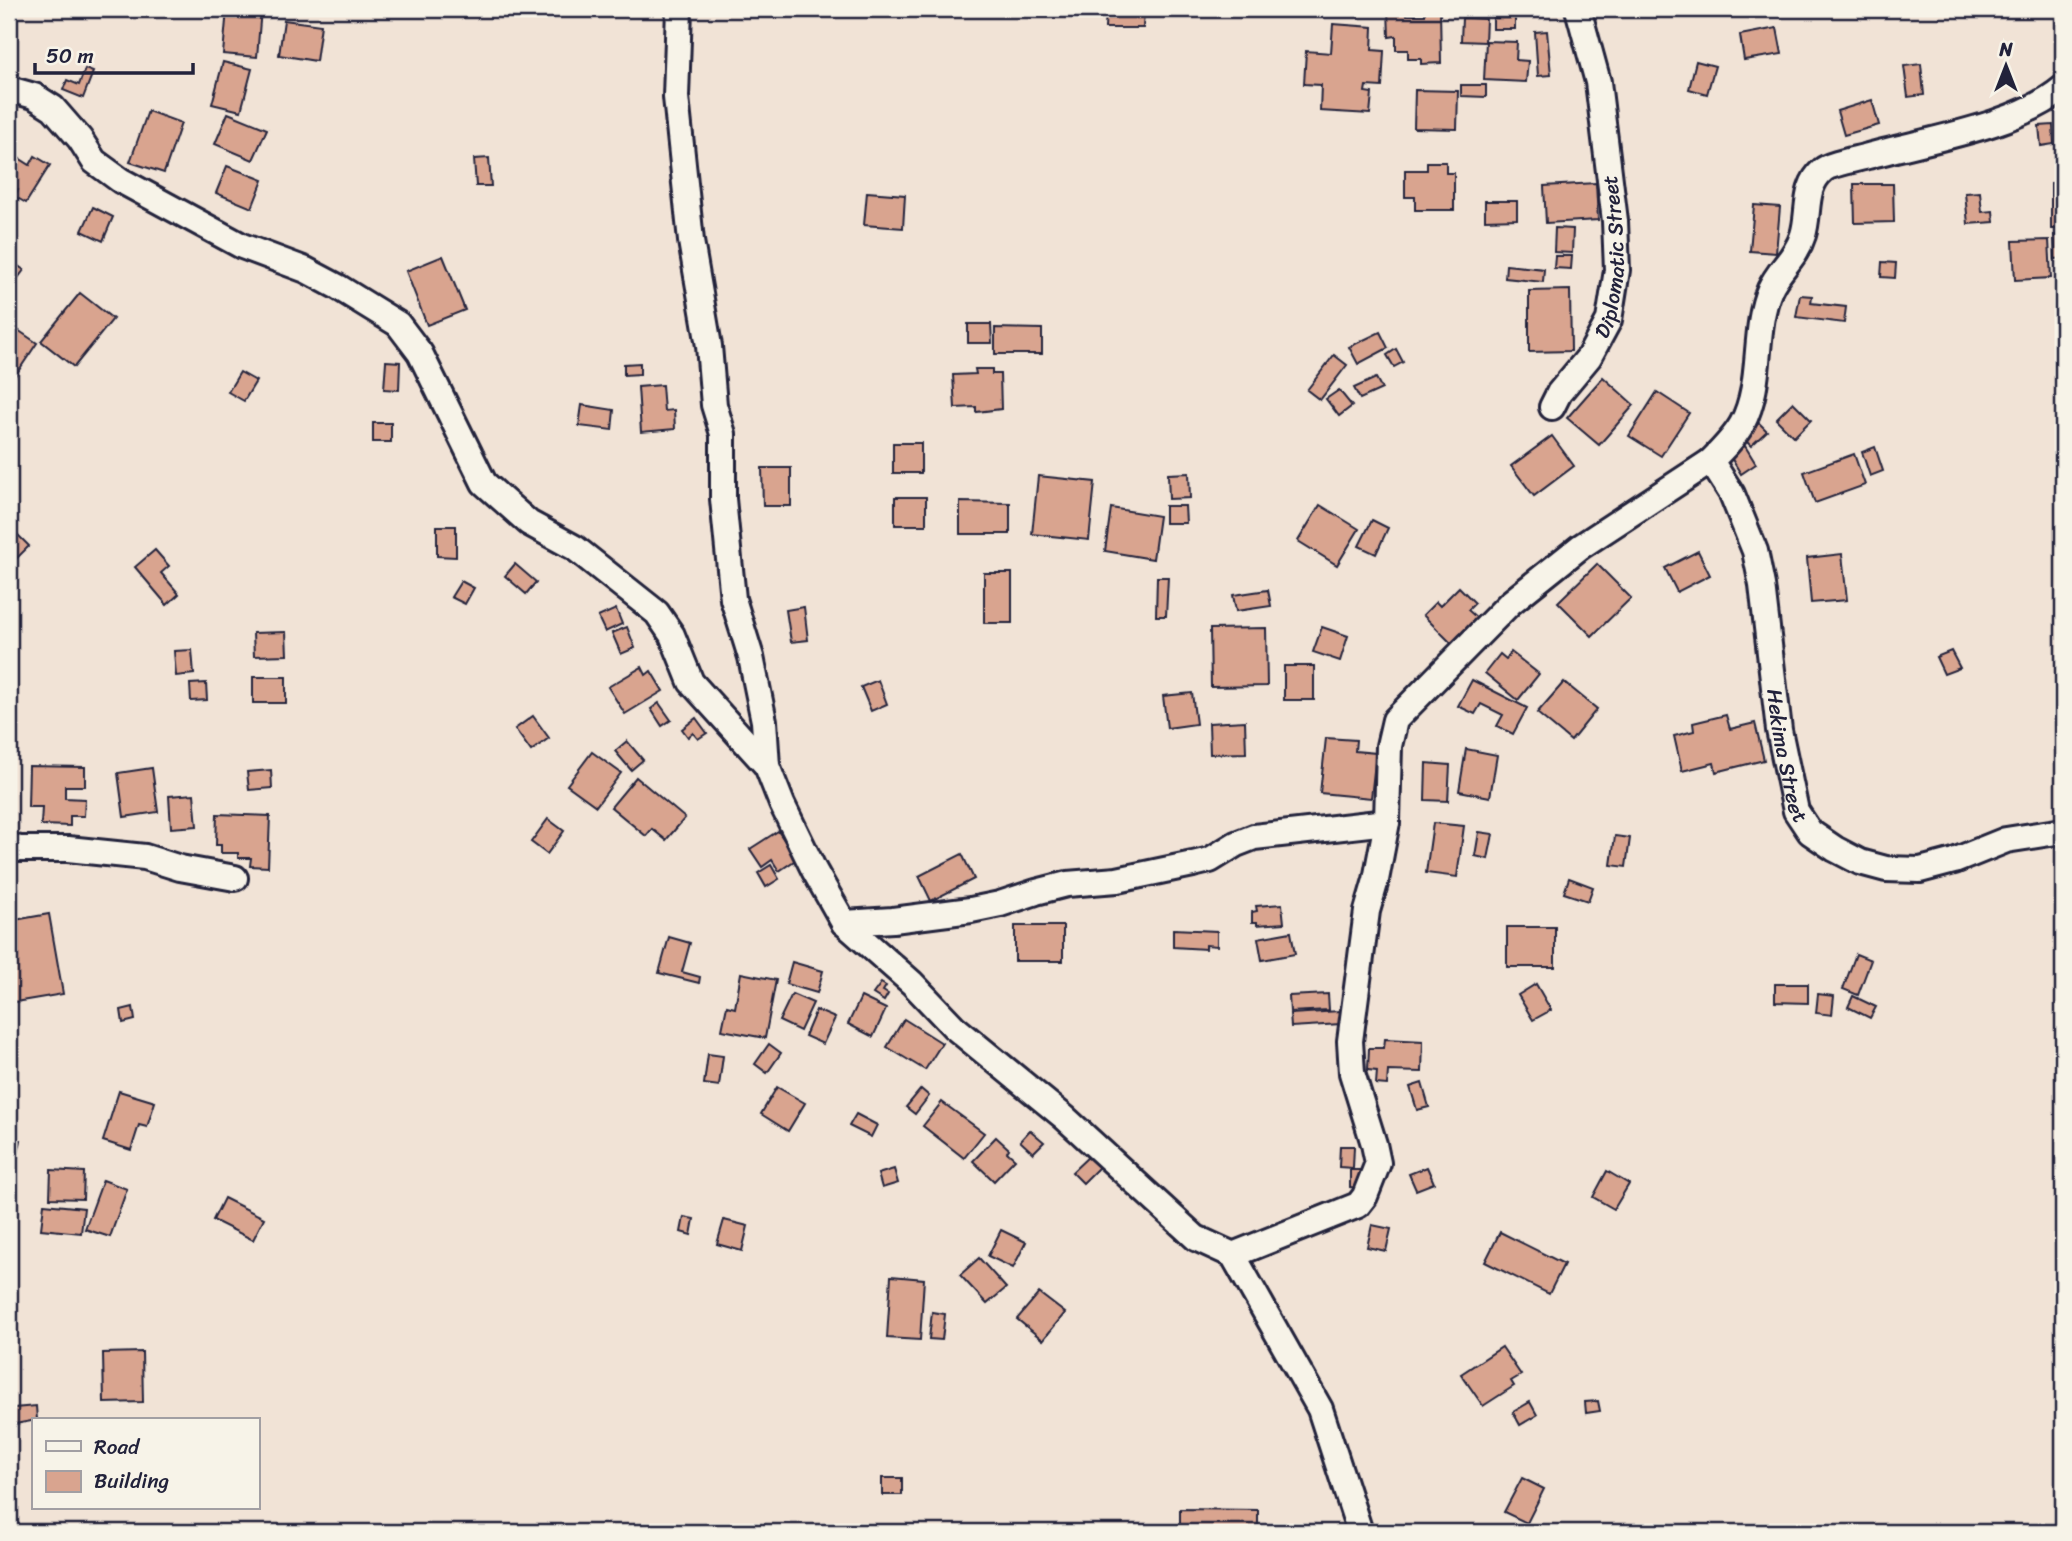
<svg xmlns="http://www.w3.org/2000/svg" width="2072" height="1541" font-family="Sriracha,sans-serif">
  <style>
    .building { fill: #d9a48f; stroke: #22223b; stroke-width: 2 }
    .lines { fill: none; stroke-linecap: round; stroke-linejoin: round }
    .minor-casing { stroke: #22223b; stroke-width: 30 }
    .minor { stroke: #f7f3e8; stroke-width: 24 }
    .labels { text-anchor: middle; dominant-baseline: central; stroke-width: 7; stroke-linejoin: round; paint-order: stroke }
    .street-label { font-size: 21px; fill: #22223b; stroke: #f7f3e8 }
  </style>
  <rect width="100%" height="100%" fill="#f1e3d6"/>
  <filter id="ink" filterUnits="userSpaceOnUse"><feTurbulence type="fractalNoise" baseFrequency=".0143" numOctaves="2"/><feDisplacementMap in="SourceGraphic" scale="14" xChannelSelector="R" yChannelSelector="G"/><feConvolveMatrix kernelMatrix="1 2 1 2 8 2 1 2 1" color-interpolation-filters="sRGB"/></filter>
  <g filter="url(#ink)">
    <g class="building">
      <polygon points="227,9 261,9 257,57 223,54"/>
      <polygon points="1106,9 1144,9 1143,28 1105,28"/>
      <polygon points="1388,9 1406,9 1406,15 1425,15 1425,9 1440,9 1441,63 1421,64 1421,59 1408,59 1408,50 1396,50 1396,36 1389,37"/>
      <polygon points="1462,18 1486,19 1485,42 1461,41"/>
      <rect x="1493" y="18" width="22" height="11"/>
      <polygon points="284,20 321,25 316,61 279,55"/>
      <polygon points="1333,24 1373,27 1372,50 1384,51 1382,87 1366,86 1365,92 1372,93 1370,114 1320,111 1321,85 1304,84 1306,51 1331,53"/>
      <polygon points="1777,28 1782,54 1744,60 1740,35"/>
      <polygon points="1547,31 1551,75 1538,76 1535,32"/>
      <polygon points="1486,41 1517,42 1516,60 1528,61 1526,82 1484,80"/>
      <polygon points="1696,61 1715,66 1707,94 1689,89"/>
      <polygon points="223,62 252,69 241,111 212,104"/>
      <polygon points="1921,64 1924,95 1908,97 1904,66"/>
      <polygon points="85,69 93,72 83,98 63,90 67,80 79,85"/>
      <polygon points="1461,85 1486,85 1486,97 1461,96"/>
      <polygon points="1415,90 1458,91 1457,129 1414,128"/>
      <polygon points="1872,100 1879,125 1844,135 1837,111"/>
      <polygon points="148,111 181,123 164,173 130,162"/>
      <polygon points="228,113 267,129 253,160 215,144"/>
      <polygon points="2053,125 2054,144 2041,146 2039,126"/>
      <polygon points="11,153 30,165 35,156 50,165 26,203 14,196 18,190 9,184"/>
      <polygon points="489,158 491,186 476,186 474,159"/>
      <polygon points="1427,162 1446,162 1446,173 1454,173 1454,210 1415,210 1415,197 1405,197 1405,170 1427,170"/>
      <polygon points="227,166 263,180 252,208 216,193"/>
      <polygon points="2063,182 2063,229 2051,229 2051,183"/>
      <polygon points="1596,183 1598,220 1546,223 1544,186"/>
      <polygon points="1854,184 1893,184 1894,222 1855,223"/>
      <polygon points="867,192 905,195 903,228 864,225"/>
      <polygon points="1980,192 1982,212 1993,211 1994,222 1968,224 1965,193"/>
      <polygon points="1485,201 1517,201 1517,219 1485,220"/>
      <polygon points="1754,205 1780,207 1776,253 1750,251"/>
      <polygon points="93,207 113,217 103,241 82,231"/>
      <polygon points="1555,228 1573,229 1572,253 1554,252"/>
      <polygon points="2054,235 2063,235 2063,258 2055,259"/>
      <polygon points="2049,240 2051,278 2015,280 2013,241"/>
      <polygon points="443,256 465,310 427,325 406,271"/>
      <polygon points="1555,256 1572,256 1571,269 1554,268"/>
      <polygon points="11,261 24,270 9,290 9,263"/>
      <polygon points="1882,262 1896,263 1895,278 1881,277"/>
      <polygon points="1506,265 1544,269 1543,282 1505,278"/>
      <polygon points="1570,290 1571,351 1529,352 1529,291"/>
      <polygon points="80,293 113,319 74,367 41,341"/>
      <polygon points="1800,295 1812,296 1811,303 1846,307 1844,323 1796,317"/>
      <polygon points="9,324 37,343 9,385"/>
      <polygon points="968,324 991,324 992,343 968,343"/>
      <polygon points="995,328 1042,329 1042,354 995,354"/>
      <polygon points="1380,332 1388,348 1358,364 1349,347"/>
      <polygon points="1396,349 1403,362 1394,367 1387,355"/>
      <polygon points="1334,355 1347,365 1320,400 1307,390"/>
      <polygon points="386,361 400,362 399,390 384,389"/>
      <polygon points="640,363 640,374 624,375 624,364"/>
      <polygon points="975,369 992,369 992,374 1000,374 1001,409 976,412 976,407 955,408 953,375 976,374"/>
      <polygon points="240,372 256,381 244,401 228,392"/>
      <polygon points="1603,377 1634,405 1599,445 1567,418"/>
      <polygon points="1376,378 1382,389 1360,399 1354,388"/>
      <polygon points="662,385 664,411 674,410 675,429 641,432 638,387"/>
      <polygon points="1339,390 1352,406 1339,416 1326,399"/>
      <polygon points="1657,392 1689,413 1661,456 1629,436"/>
      <polygon points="1793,402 1811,420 1794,437 1776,419"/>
      <polygon points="582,405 614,410 612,430 579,426"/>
      <rect x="373" y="423" width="18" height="19"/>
      <polygon points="1759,423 1767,431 1751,446 1743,438"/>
      <polygon points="1552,436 1574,466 1534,496 1511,466"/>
      <rect x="893" y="443" width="28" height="30"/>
      <polygon points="1745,446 1756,464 1741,474 1730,456"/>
      <polygon points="1875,447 1883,471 1870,476 1862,452"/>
      <polygon points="1854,454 1865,485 1815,503 1804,472"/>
      <polygon points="762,468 791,468 791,506 763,506"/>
      <polygon points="1189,473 1190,498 1169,499 1168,474"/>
      <polygon points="1038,476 1095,482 1089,540 1032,534"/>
      <rect x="895" y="497" width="31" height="28"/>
      <polygon points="960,502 1010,503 1010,534 960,534"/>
      <polygon points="1320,505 1359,529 1337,565 1298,541"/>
      <polygon points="1165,506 1185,506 1186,523 1165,523"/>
      <polygon points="1111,508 1159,516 1153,559 1105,551"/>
      <polygon points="1372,520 1388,528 1376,554 1359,546"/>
      <polygon points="9,526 29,546 14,561 9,557"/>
      <polygon points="437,526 456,526 456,557 437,556"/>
      <polygon points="155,550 169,566 161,573 179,594 167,605 135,567"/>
      <polygon points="1698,551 1710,575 1677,592 1665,568"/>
      <polygon points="1842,554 1847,600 1811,603 1807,558"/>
      <polygon points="515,564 536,582 526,594 505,576"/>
      <polygon points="1597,564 1631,598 1592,636 1558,602"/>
      <rect x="984" y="573" width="28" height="50"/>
      <polygon points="1157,577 1168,577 1166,616 1156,616"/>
      <polygon points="461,581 474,588 465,604 451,597"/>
      <polygon points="1459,587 1475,603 1468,610 1477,618 1452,644 1423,615 1436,602 1440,606"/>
      <polygon points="1268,590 1271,606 1236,611 1233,595"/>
      <polygon points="804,607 808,640 791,642 786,610"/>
      <polygon points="616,609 622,624 605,632 598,617"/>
      <polygon points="627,627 635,648 621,654 612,633"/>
      <polygon points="1322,627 1348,636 1340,661 1313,652"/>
      <polygon points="1266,628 1267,686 1211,687 1210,629"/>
      <polygon points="286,632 287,655 254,656 253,633"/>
      <polygon points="192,650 194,674 176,676 174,651"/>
      <polygon points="1951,651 1960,668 1944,674 1936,657"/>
      <polygon points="1511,652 1539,674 1518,700 1485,673 1500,654 1506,659"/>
      <rect x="1284" y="666" width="30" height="34"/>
      <polygon points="642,667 646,675 651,671 663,691 625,714 608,687"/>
      <rect x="253" y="677" width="33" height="26"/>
      <polygon points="878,680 887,704 871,711 861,687"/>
      <polygon points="1472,680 1527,708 1513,734 1497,726 1503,715 1481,704 1475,714 1458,706"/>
      <polygon points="1564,682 1597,709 1571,741 1537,713"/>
      <polygon points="206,683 207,700 191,701 190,684"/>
      <polygon points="1192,693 1196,724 1167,728 1163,696"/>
      <polygon points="659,703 671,720 662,726 651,709"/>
      <polygon points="1726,715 1730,729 1755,723 1764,760 1716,772 1714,763 1682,771 1674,736 1694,731 1693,723"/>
      <polygon points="533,716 549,738 531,751 515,729"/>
      <polygon points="696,718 707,733 698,739 693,733 688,737 682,729"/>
      <polygon points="1245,721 1246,753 1210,754 1209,723"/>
      <polygon points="1326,738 1356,740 1355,751 1376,753 1371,798 1320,793"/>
      <polygon points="627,741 643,760 631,770 615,751"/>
      <polygon points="1466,749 1497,755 1490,797 1459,791"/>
      <polygon points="592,752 621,773 596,806 567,785"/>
      <polygon points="1426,763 1450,765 1448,801 1425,800"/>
      <polygon points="29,766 85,767 85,786 65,786 65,798 85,799 84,816 70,816 70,826 41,825 42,807 28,807"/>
      <polygon points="152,768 158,812 124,817 118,773"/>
      <polygon points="271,770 272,788 249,790 247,772"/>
      <polygon points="636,777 685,818 666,840 652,829 646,836 611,807"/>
      <polygon points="194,794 197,826 171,828 169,796"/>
      <polygon points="217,814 270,816 268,867 250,866 251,858 238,858 238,853 221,853 221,845 216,845"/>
      <polygon points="548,819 564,831 547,854 531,842"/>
      <polygon points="1433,823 1464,826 1457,877 1426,873"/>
      <polygon points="778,831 797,859 779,871 772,860 762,867 750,849"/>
      <polygon points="1479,832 1493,834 1488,859 1475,856"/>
      <polygon points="1615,836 1630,838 1626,867 1611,865"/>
      <polygon points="962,854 974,879 931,901 919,876"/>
      <polygon points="771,865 779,879 766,887 758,873"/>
      <polygon points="1569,878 1593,887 1588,901 1564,893"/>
      <polygon points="1282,904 1284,923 1257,925 1257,922 1252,922 1252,912 1257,911 1256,906"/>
      <polygon points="49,914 63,994 9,1003 9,921"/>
      <rect x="1015" y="926" width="48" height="35"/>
      <rect x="1507" y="927" width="48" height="40"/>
      <polygon points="1173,929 1217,931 1217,946 1206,945 1206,949 1173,947"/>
      <polygon points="1291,932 1295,954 1262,960 1258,938"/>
      <polygon points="669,937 690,943 682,972 700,977 699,983 659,973"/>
      <polygon points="1856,954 1871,960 1858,995 1843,989"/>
      <polygon points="792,962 823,971 817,993 786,984"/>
      <polygon points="741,973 776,980 765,1038 722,1030 727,1006 735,1008"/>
      <polygon points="881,983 886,986 883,991 888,994 884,1001 873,994"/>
      <polygon points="1536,984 1551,1010 1533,1020 1518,995"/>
      <polygon points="1775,984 1808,984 1808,1003 1775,1002"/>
      <polygon points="792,994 813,1003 800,1031 779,1021"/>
      <polygon points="1328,994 1329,1010 1290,1012 1289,996"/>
      <polygon points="1818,994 1834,996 1832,1015 1816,1013"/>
      <polygon points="1853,996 1876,1007 1870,1018 1848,1007"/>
      <polygon points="861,997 886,1009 873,1037 848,1024"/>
      <polygon points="133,1007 135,1020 123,1023 121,1010"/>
      <polygon points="816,1010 835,1018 823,1044 805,1036"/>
      <polygon points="1340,1011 1341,1024 1291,1027 1290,1014"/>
      <polygon points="904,1019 942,1043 925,1070 887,1047"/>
      <polygon points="1385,1039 1423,1041 1422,1072 1388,1071 1387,1085 1376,1084 1377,1071 1368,1070 1369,1048 1384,1048"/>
      <polygon points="769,1044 781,1053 767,1073 755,1064"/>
      <polygon points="708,1054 723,1056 719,1086 704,1084"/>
      <polygon points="1422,1083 1429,1107 1417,1110 1410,1087"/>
      <polygon points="777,1087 805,1103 788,1131 761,1114"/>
      <polygon points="921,1089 929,1096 915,1114 906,1107"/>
      <polygon points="119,1091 155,1102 147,1127 139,1125 131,1150 103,1141"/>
      <polygon points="942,1102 984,1133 964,1158 923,1126"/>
      <polygon points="856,1114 877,1125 871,1137 849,1126"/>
      <polygon points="1030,1130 1044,1142 1033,1153 1020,1141"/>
      <polygon points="996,1137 1009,1149 1007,1152 1015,1159 994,1181 973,1161"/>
      <polygon points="9,1138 21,1140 14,1173 9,1172"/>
      <polygon points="1340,1146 1354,1146 1353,1168 1339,1167"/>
      <polygon points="1090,1155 1100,1166 1083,1183 1072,1172"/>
      <polygon points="1427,1167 1434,1183 1416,1190 1409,1174"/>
      <polygon points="894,1169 898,1183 882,1188 878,1174"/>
      <polygon points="51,1170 84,1172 83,1199 50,1198"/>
      <polygon points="1350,1170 1362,1170 1361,1188 1350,1187"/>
      <polygon points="1607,1171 1629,1184 1614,1209 1593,1197"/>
      <polygon points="103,1180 127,1189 110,1237 85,1229"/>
      <polygon points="224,1198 264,1218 253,1240 213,1220"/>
      <polygon points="44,1204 84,1208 81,1233 41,1229"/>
      <polygon points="684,1217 694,1219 691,1235 681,1232"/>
      <polygon points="724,1220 748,1226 742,1251 717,1244"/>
      <polygon points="1372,1225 1391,1229 1386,1251 1367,1247"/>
      <polygon points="1001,1230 1026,1242 1013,1268 988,1256"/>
      <polygon points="1500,1232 1564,1264 1549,1294 1485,1262"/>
      <polygon points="979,1258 1006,1288 987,1304 960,1275"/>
      <polygon points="891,1276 924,1279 920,1340 887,1338"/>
      <polygon points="1039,1293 1065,1313 1043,1340 1017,1319"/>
      <polygon points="932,1312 945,1314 942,1340 929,1339"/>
      <polygon points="1502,1347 1521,1375 1511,1381 1514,1386 1483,1406 1461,1374"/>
      <polygon points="142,1352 143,1402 104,1403 103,1353"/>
      <polygon points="1598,1401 1600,1411 1586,1413 1585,1402"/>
      <polygon points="1530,1402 1537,1415 1520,1425 1513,1412"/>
      <polygon points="36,1406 37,1420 15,1424 14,1408"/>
      <rect x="882" y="1478" width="20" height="17"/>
      <polygon points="1522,1478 1544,1489 1527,1523 1504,1512"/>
      <polygon points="1180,1509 1258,1510 1258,1532 1180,1532"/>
    </g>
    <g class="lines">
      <g class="minor-casing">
        <g id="minor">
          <polyline points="679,9 676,97 691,241 709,346 714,405 723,434 723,499 733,599 751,657 764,721 767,766 782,804 814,870 844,923 912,983 954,1027 1064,1117 1196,1238 1233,1255 1320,1409 1360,1532"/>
          <polyline points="9,89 34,96 53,108 80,139 94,161 120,180 242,246 306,270 338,287 398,324 420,353 484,483 529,523 575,548 657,613 672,635 691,682 767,766"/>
          <path id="s1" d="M 1552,407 L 1559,393 L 1589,357 L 1609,320 L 1617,270 L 1615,221 L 1598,82 L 1578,9"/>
          <path id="s2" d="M 1711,461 L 1732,494 L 1755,551 L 1762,585 L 1779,730 L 1796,811 L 1810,832 L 1835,849 L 1860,862 L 1886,869 L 1920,870 L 1954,861 L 2006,840 L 2063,831"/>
          <polyline points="9,846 20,849 68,849 145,857 180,868 235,878"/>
          <polyline points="844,923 893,920 971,910 1000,904 1036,892 1067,884 1117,880 1193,864 1210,860 1236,844 1254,837 1387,822"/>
          <path d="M 1233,1255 L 1358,1205 L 1365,1196 L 1378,1163 L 1374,1144 L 1352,1073 L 1350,1041 L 1367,911 L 1376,880 L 1387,822 L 1389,746 L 1395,720 L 1510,603 L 1580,547 L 1711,461 C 1722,450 1734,438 1742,424 C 1764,383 1752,331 1770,289 C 1779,269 1796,258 1803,235 C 1810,213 1803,187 1823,170 C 1830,164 1858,159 1868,156 C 1926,140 2018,126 2063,88"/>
        </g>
      </g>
      <use href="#minor" class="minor"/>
    </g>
  </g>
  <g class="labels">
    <g class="street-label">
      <text stroke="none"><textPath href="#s1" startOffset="168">Diplomatic Street</textPath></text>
      <text stroke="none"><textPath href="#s2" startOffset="308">Hekima Street</textPath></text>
    </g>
  </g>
  <rect width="2072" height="1541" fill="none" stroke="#f7f3e8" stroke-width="35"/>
  <rect x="18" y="18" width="2037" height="1506" fill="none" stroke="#22223b" stroke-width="2.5" filter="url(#ink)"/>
  <rect x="32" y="1418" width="228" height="91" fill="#f7f3e8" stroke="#a29fa3" stroke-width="2"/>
  <rect x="46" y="1441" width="35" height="10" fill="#f7f3e8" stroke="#a29fa3" stroke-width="2"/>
  <text x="94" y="1454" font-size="21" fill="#22223b">Road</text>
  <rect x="46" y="1471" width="35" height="21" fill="#d9a48f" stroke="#a29fa3" stroke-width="2"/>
  <text x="94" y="1488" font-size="21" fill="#22223b">Building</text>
  <g transform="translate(2006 66)" stroke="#f7f3e8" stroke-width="5" paint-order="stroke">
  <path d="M0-5L12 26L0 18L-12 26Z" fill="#22223b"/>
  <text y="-10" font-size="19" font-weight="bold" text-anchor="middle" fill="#22223b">N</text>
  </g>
  <path d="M35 63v10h158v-10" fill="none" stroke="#22223b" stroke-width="3.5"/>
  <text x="46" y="63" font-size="21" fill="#22223b" stroke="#f7f3e8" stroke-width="5" paint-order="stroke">50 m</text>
</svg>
